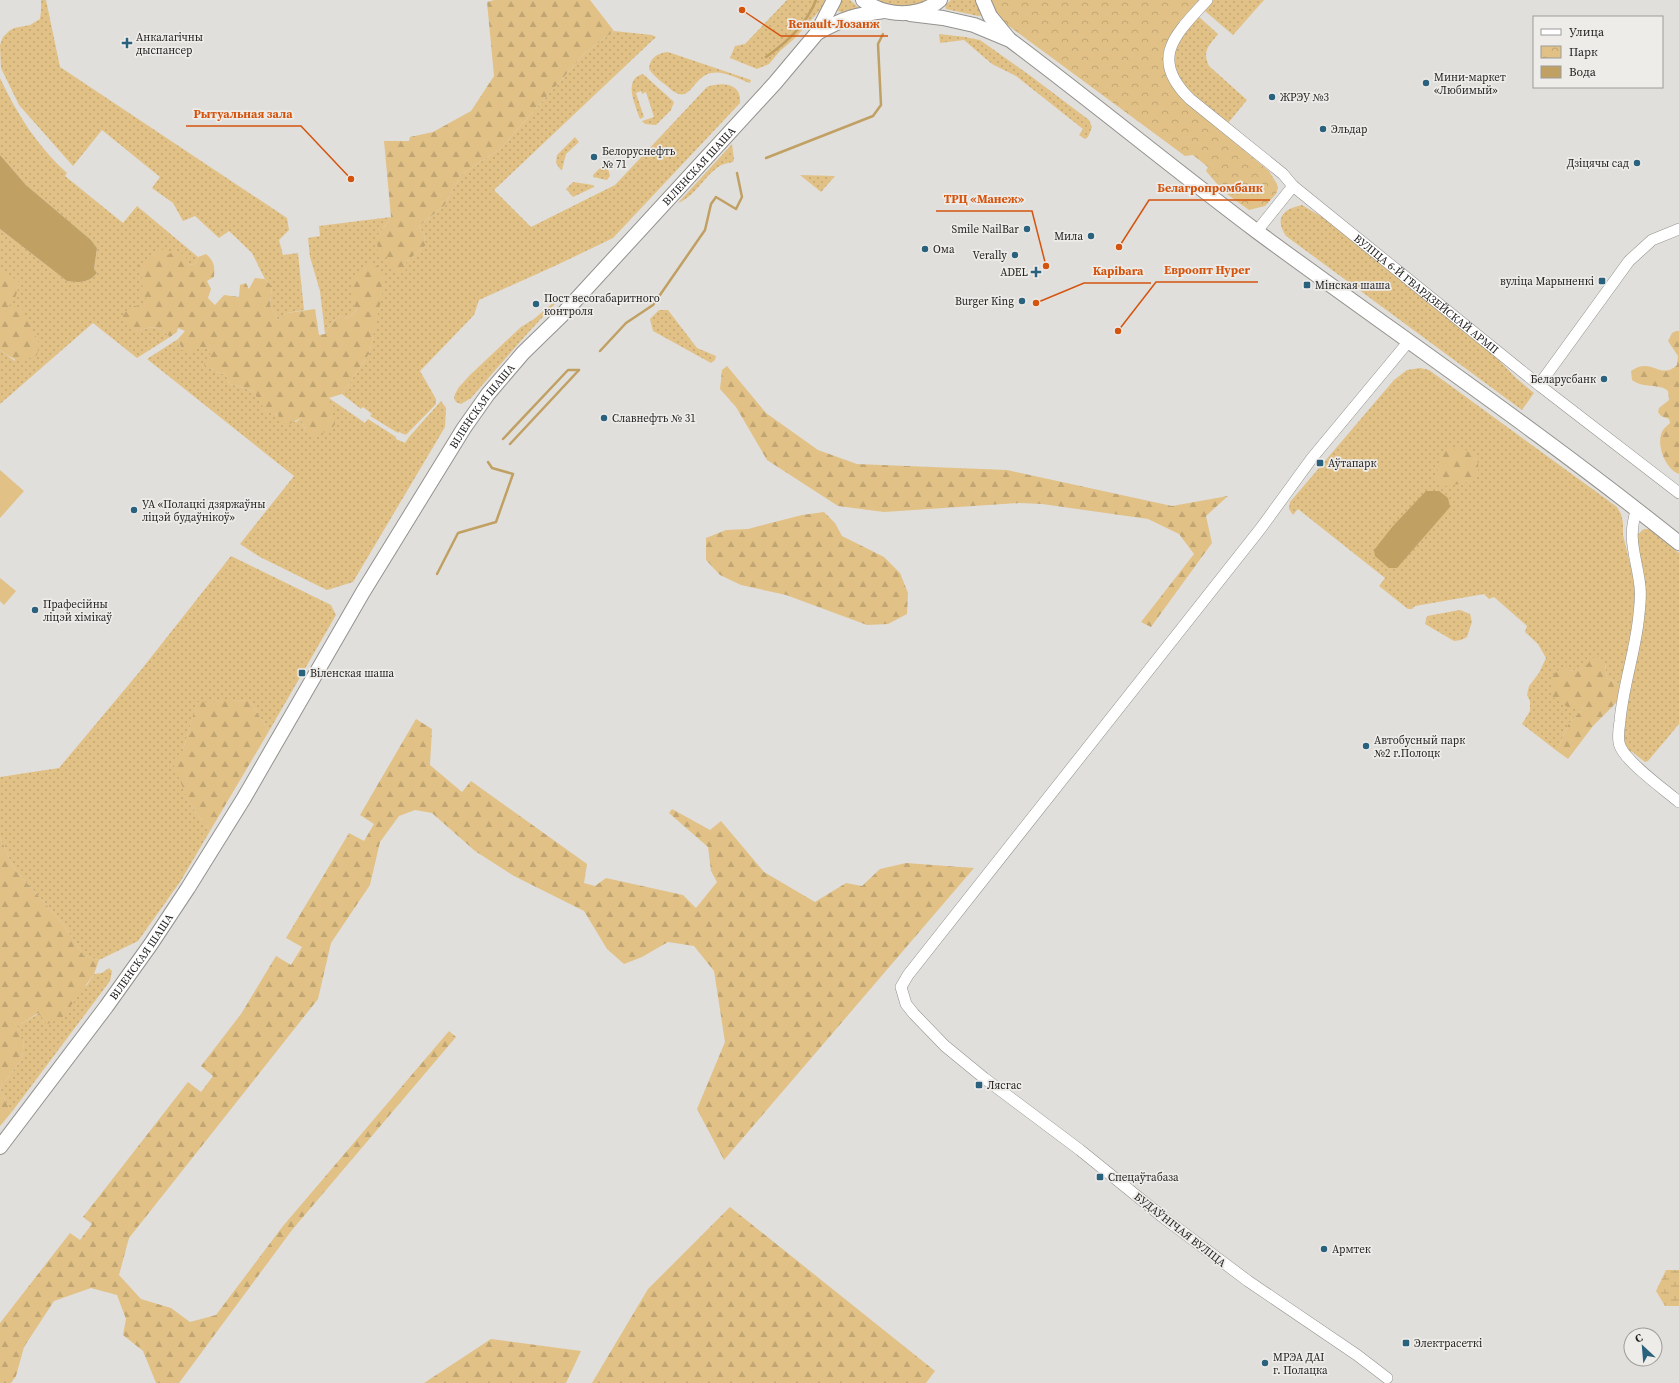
<svg xmlns="http://www.w3.org/2000/svg" width="1679" height="1383" font-family="'Source Serif 4',serif">
  <style>
    .grass { fill: url(#grass-dots) }
    .forest { fill: url(#forest-firs) }
    .wetland { fill: url(#wetland-marsh) }
    .park { fill: url(#park-crowns) }
    .pitch { fill: #e1c186 }
    .water { fill: #c0a063 }
    .lines { fill: none; stroke-linecap: round; stroke-linejoin: round }
    .stream { stroke: #c0a063; stroke-width: 2.5 }
    .minor-casing { stroke: #93928f; stroke-width: 12 }
    .major-casing { stroke: #93928f; stroke-width: 16 }
    .minor { stroke: #fff; stroke-width: 11 }
    .major { stroke: #fff; stroke-width: 14 }
    .poi-dot { fill: #2a617c; stroke: #eeece9; stroke-width: 1.5 }
    .labels { text-anchor: middle; dominant-baseline: central; stroke-width: 3.5; stroke-linejoin: round; paint-order: stroke }
    .poi-label { font-size: 11px; fill: #242322; stroke: #eeece9; text-anchor: start }
    .street-label { font-size: 11px; fill: #242322; stroke: #eeece9 }
    .leader { fill: none; stroke: #d4540e; stroke-width: 1.5 }
    .callout-dot { fill: #d4540e; stroke: #eeece9; stroke-width: 1.5 }
    .callout-label { font-size: 12px; text-anchor: middle; font-weight: bold; fill: #d4540e; stroke: #eeece9; stroke-width: 3.5; stroke-linejoin: round; paint-order: stroke }
  </style>
  <defs>
    <pattern id="grass-dots" width="8" height="8" patternUnits="userSpaceOnUse"><rect width="8" height="8" fill="#e1c186"/><path d="M2 2h.1M6 6h.1" fill="none" stroke="#c1a673" stroke-width="1.8" stroke-linecap="round"/></pattern>
    <pattern id="forest-firs" width="22" height="20" patternUnits="userSpaceOnUse"><rect width="22" height="20" fill="#e1c186"/><path d="M5 1l3.5 6h-7zM16 11l3.5 6h-7z" fill="#c1a673"/></pattern>
    <pattern id="wetland-marsh" width="20" height="14" patternUnits="userSpaceOnUse"><rect width="20" height="14" fill="#e1c186"/><path d="M1 5h8M5 5V1M11 12h8M15 12V8" fill="none" stroke="#c1a673"/></pattern>
    <pattern id="park-crowns" width="20" height="18" patternUnits="userSpaceOnUse"><rect width="20" height="18" fill="#e1c186"/><path d="M2 6a3 3 0 1 1 6 0M12 15a3 3 0 1 1 6 0" fill="none" stroke="#c1a673"/></pattern>
  </defs>
  <rect width="100%" height="100%" fill="#e1dfdc"/>
  <g class="grass">
    <polygon points="41,0 46,0 60,67 287,218 289,230 279,240 283,255 298,253 304,310 287,313 278,320 270,305 272,286 265,279 252,253 229,231 219,238 195,216 183,221 173,203 152,188 160,177 102,130 73,166 19,105 1,68 0,45 3,37 9,31 14,28 30,25 40,19 41,11"/>
    <polygon points="787,0 825,0 821,9 794,39 780,51 769,64 757,69 730,58 735,46 745,44"/>
    <polygon points="840,0 850,0 859,8 842,13 837,10"/>
    <path d="M 877,0 L 930,0 C 912,7 895,9 877,0 Z"/>
    <polygon points="951,0 976,0 983,15 978,16 946,9 945,5"/>
    <polygon points="1213,0 1264,0 1233,35 1205,11"/>
    <path d="M 1198,16 L 1218,34 C 1209,46 1202,50 1209,66 L 1247,100 L 1228,123 L 1182,86 L 1173,65 L 1175,45 Z"/>
    <path d="M 614,31 L 652,35 L 656,37 L 494,190 L 531,227 L 615,185 L 707,87 C 721,82 742,82 740,103 L 613,238 L 559,264 L 479,300 L 474,315 L 420,371 L 436,399 L 436,404 L 406,435 L 399,432 L 398,433 L 370,416 L 372,414 L 363,407 L 361,409 L 342,394 L 369,354 L 384,282 L 351,298 L 357,310 L 348,318 L 340,316 L 331,323 L 325,334 L 320,291 L 310,257 L 308,238 L 320,236 L 319,226 L 391,217 L 377,237 L 387,256 L 406,269 L 406,262 L 426,245 L 424,238 L 425,236 L 419,226 L 444,206 L 461,175 L 500,149 L 585,53 Z"/>
    <polygon points="939,34 965,37 980,40 1032,77 1089,120 1092,127 1088,137 1085,139 1079,135 1083,129 1016,76 992,64 964,40 940,43"/>
    <path d="M 668,52 L 751,80 L 750,83 C 739,79 723,70 711,73 C 690,78 691,109 667,86 C 660,81 654,76 649,69 C 650,57 658,53 668,52 Z"/>
    <path d="M 643,74 L 674,102 L 671,110 L 656,125 L 645,124 L 642,121 L 654,117 L 646,92 L 642,94 L 641,91 L 636,93 L 644,117 L 640,119 C 636,106 622,79 643,74 Z"/>
    <path d="M 0,78 C 17,114 37,146 67,173 L 65,176 L 123,223 L 137,206 L 198,257 L 195,265 L 187,264 L 154,252 C 143,270 141,280 149,300 L 140,310 L 136,331 C 153,326 157,324 170,337 L 137,358 L 93,323 L 0,404 L 0,350 L 15,361 L 6,305 L 3,270 L 0,270 L 0,229 L 67,281 C 79,283 89,283 97,273 L 94,269 L 97,248 L 91,240 L 26,185 L 0,155 Z"/>
    <polygon points="575,137 579,142 566,154 562,170 560,169 556,163 557,155"/>
    <path d="M 732,144 L 734,159 L 733,162 C 728,163 722,164 718,167 C 703,178 695,196 678,203 Z"/>
    <polygon points="604,164 607,165 610,176 607,180 593,177 593,175"/>
    <polygon points="800,175 835,176 821,192"/>
    <polygon points="573,182 593,185 594,187 573,197 566,189"/>
    <path d="M 1302,205 L 1327,220 L 1494,355 L 1516,378 L 1534,393 L 1522,410 L 1286,236 C 1274,218 1283,209 1302,205 Z"/>
    <polygon points="565,293 526,335 471,398 461,404 456,402 454,398 455,394 459,387 470,375 521,327 534,319"/>
    <polygon points="659,310 668,310 697,348 716,356 715,360 711,363 653,331 650,319"/>
    <polygon points="178,339 182,350 200,347 210,350 211,367 214,372 225,374 230,384 253,391 266,411 296,422 301,418 306,432 329,398 365,423 368,419 396,437 396,439 405,443 409,437 441,401 446,408 445,427 353,582 327,590 260,557 240,544 294,476 147,359"/>
    <polygon points="1420,368 1429,370 1602,496 1617,507 1621,514 1623,523 1623,535 1636,588 1635,615 1621,685 1607,678 1605,663 1570,671 1584,707 1568,725 1557,751 1522,724 1530,711 1530,701 1527,695 1529,686 1539,673 1546,658 1538,644 1525,632 1527,626 1494,597 1489,599 1484,594 1415,606 1412,609 1408,609 1379,586 1385,578 1298,509 1293,515 1289,509 1290,502 1394,380 1407,370"/>
    <polygon points="1644,529 1649,529 1679,553 1679,724 1648,761 1645,762 1631,751 1629,753 1625,750 1623,734 1626,704 1643,616 1637,545 1638,534"/>
    <polygon points="231,556 331,605 336,615 269,731 249,700 197,703 183,750 189,803 210,831 180,882 138,941 99,960 84,956 63,924 13,867 0,837 0,777 59,768 141,670"/>
    <polygon points="1460,610 1470,614 1472,622 1467,637 1461,640 1454,641 1425,624 1427,616"/>
    <polygon points="109,968 112,971 110,981 11,1113 0,1088 22,1059 24,1042 14,1028 87,985 94,974 102,973"/>
  </g>
  <g class="forest">
    <polygon points="494,0 590,0 614,31 585,53 500,149 461,175 444,206 419,226 425,236 424,238 426,245 406,262 406,269 404,274 393,270 387,257 378,255 377,237 391,217 384,141 409,141 410,137 433,132 471,111 494,76 487,2"/>
    <path d="M 160,249 L 166,251 L 168,255 L 172,252 L 185,255 L 188,264 L 195,265 L 198,257 L 206,254 C 214,261 215,266 214,277 L 207,281 L 211,289 L 208,298 L 215,305 L 224,295 L 239,297 L 240,285 L 246,283 L 249,289 L 255,278 L 265,279 L 272,286 L 270,305 L 278,320 L 287,313 L 315,309 L 319,335 L 325,334 L 331,323 L 340,316 L 348,318 L 357,310 L 351,299 L 351,277 L 371,263 L 379,267 L 385,282 L 369,354 L 342,394 L 329,398 L 335,424 L 330,431 L 310,436 L 306,432 L 301,418 L 285,426 L 281,425 L 278,415 L 266,412 L 253,391 L 230,384 L 225,374 L 214,372 L 211,367 L 205,367 L 204,363 L 210,356 L 210,350 L 200,347 L 187,353 L 182,350 L 178,339 L 185,331 L 178,328 L 177,332 L 170,337 C 157,324 153,326 136,331 L 124,324 L 122,316 L 130,307 L 136,306 L 140,309 L 148,300 L 141,294 L 144,288 L 139,282 L 143,276 L 138,264 L 148,261 L 154,252 Z"/>
    <path d="M 0,270 L 3,270 L 20,283 L 15,298 L 6,305 L 22,309 L 39,343 L 37,355 C 19,364 16,361 0,350 Z"/>
    <path d="M 1676,331 L 1679,331 L 1679,474 C 1665,469 1655,443 1663,430 C 1665,427 1668,425 1670,423 L 1669,419 L 1661,416 L 1658,412 L 1659,408 L 1669,400 L 1668,391 C 1660,383 1644,389 1632,380 L 1631,371 C 1652,356 1660,381 1677,365 L 1678,356 L 1668,341 L 1672,333 Z"/>
    <polygon points="727,366 766,413 818,450 857,464 1007,470 1172,506 1228,496 1206,516 1212,543 1151,627 1141,622 1194,554 1179,534 1148,519 1042,504 1019,503 884,512 838,506 767,460 736,407 720,389 722,370"/>
    <path d="M 1460,447 C 1475,455 1480,457 1478,475 L 1468,482 L 1449,486 L 1439,485 L 1436,480 L 1440,456 L 1447,448 Z"/>
    <polygon points="824,512 835,523 842,536 884,557 900,573 908,593 907,614 888,624 867,625 786,595 741,585 720,575 706,560 706,538 726,530 748,529 802,515"/>
    <polygon points="1596,656 1605,663 1607,678 1621,685 1617,702 1593,726 1568,759 1557,751 1568,725 1584,707 1569,708 1551,696 1552,676 1562,667 1570,671 1583,668"/>
    <polygon points="249,700 269,731 210,831 189,803 172,761 183,750 197,702"/>
    <polygon points="416,719 432,729 430,765 462,792 471,781 587,864 584,883 595,886 606,878 683,895 696,908 717,882 711,871 708,847 669,813 672,809 710,830 721,821 764,872 815,902 846,883 862,886 880,869 906,863 974,868 724,1160 697,1109 725,1042 714,971 694,946 668,942 642,957 624,964 607,949 584,911 514,876 475,851 432,813 415,810 399,816 380,842 370,885 331,943 318,999 129,1238 119,1275 141,1299 171,1308 190,1322 216,1315 283,1226 449,1031 456,1037 292,1230 179,1383 156,1383 143,1351 123,1335 126,1319 117,1295 91,1288 54,1301 24,1347 16,1376 11,1383 0,1383 0,1323 70,1233 80,1240 92,1224 83,1217 188,1082 201,1092 213,1076 201,1066 241,1014 276,956 291,965 302,947 286,938 349,833 364,841 374,824 360,815"/>
    <polygon points="0,837 13,867 63,924 84,956 99,960 94,974 62,1018 47,1024 38,1013 15,1028 24,1042 22,1059 0,1088 11,1113 0,1126"/>
    <polygon points="730,1207 935,1371 926,1383 592,1383 648,1289"/>
    <polygon points="491,1339 581,1351 566,1383 424,1383"/>
  </g>
  <polygon class="wetland" points="1666,1270 1679,1270 1679,1306 1665,1306 1656,1291"/>
  <path class="park" d="M 989,0 L 1199,0 C 1166,35 1144,62 1187,103 L 1269,171 L 1277,184 L 1278,188 L 1276,194 L 1265,206 L 1249,210 L 1224,192 L 1206,171 L 1208,167 L 1193,155 L 1185,156 L 1006,24 L 996,12 Z"/>
  <g class="pitch">
    <polygon points="0,470 24,491 0,518"/>
    <polygon points="0,578 16,591 4,605 0,601"/>
  </g>
  <g class="water">
    <path d="M 0,155 L 26,185 L 91,240 L 97,248 L 94,269 L 97,273 C 89,283 79,283 67,281 L 0,229 Z"/>
    <polygon points="1426,491 1439,491 1448,498 1450,507 1397,568 1389,568 1375,556 1374,550 1393,526"/>
  </g>
  <g class="lines">
    <g class="stream">
      <path d="M 766,57 C 786,43 807,23 816,0"/>
      <polyline points="766,158 873,116 881,105 878,44 883,34"/>
      <polyline points="600,351 626,323 653,305 705,230 711,204 716,197 736,209 742,197 737,173"/>
      <polyline points="503,439 568,370 579,370"/>
      <polyline points="510,444 579,370"/>
      <polyline points="437,574 458,533 496,522 513,474 492,468 488,462"/>
    </g>
    <g class="minor-casing">
      <g id="minor">
        <path id="s1" d="M 1207,0 C 1176,34 1148,58 1190,99 L 1283,174 L 1293,186 L 1539,385 L 1679,493"/>
        <polyline points="1257,231 1293,186"/>
        <polyline points="1539,385 1629,261 1652,240 1679,229"/>
        <path d="M 1637,509 C 1626,539 1637,557 1640,587 C 1641,595 1640,605 1639,614 C 1636,650 1623,685 1620,721 C 1619,728 1617,739 1620,746 C 1626,762 1665,790 1679,802"/>
        <polyline points="1387,1378 1357,1355 1248,1281 1164,1218 1080,1150 984,1078 945,1046 914,1014 906,1004 901,987 908,975 1261,528 1312,458 1409,341"/>
      </g>
    </g>
    <g class="major-casing">
      <g id="major">
        <path d="M 863,0 C 885,17 919,18 940,0"/>
        <polyline points="983,0 990,16 1008,38"/>
        <path d="M 910,14 L 943,18 L 974,25 L 1010,40 C 1094,103 1175,170 1259,233 C 1399,336 1543,434 1679,543"/>
        <path d="M 817,33 C 844,18 855,15 884,11"/>
        <path id="s2" d="M 0,1147 L 106,1007 L 151,944 L 188,888 L 244,798 L 363,592 L 464,428 L 488,394 L 523,353 L 561,316 L 775,83 L 817,33 L 834,0"/>
      </g>
    </g>
    <use href="#minor" class="minor"/>
    <use href="#major" class="major"/>
  </g>
  <g class="poi-dot">
    <path d="M125 37h4v4h4v4h-4v4h-4v-4h-4v-4h4z"/>
    <circle cx="1426" cy="83" r="4"/>
    <circle cx="1272" cy="97" r="4"/>
    <circle cx="1323" cy="129" r="4"/>
    <circle cx="594" cy="157" r="4"/>
    <circle cx="1637" cy="163" r="4"/>
    <circle cx="1027" cy="229" r="4"/>
    <circle cx="1091" cy="236" r="4"/>
    <circle cx="925" cy="249" r="4"/>
    <circle cx="1015" cy="255" r="4"/>
    <path d="M1034 266h4v4h4v4h-4v4h-4v-4h-4v-4h4z"/>
    <rect x="1598" y="277" width="8" height="8" rx="2"/>
    <rect x="1303" y="281" width="8" height="8" rx="2"/>
    <circle cx="1022" cy="301" r="4"/>
    <circle cx="536" cy="304" r="4"/>
    <circle cx="1604" cy="379" r="4"/>
    <circle cx="604" cy="418" r="4"/>
    <rect x="1316" y="459" width="8" height="8" rx="2"/>
    <circle cx="134" cy="510" r="4"/>
    <circle cx="35" cy="610" r="4"/>
    <rect x="298" y="669" width="8" height="8" rx="2"/>
    <circle cx="1366" cy="746" r="4"/>
    <rect x="975" y="1081" width="8" height="8" rx="2"/>
    <rect x="1096" y="1173" width="8" height="8" rx="2"/>
    <circle cx="1324" cy="1249" r="4"/>
    <rect x="1402" y="1339" width="8" height="8" rx="2"/>
    <circle cx="1265" cy="1363" r="4"/>
  </g>
  <g class="labels">
    <g class="poi-label">
      <text x="136" y="37">Анкалагічны<tspan x="136" dy="13">дыспансер</tspan></text>
      <text x="1434" y="77">Мини-маркет<tspan x="1434" dy="13">«Любимый»</tspan></text>
      <text x="1280" y="97">ЖРЭУ №3</text>
      <text x="1331" y="129">Эльдар</text>
      <text x="602" y="151">Белоруснефть<tspan x="602" dy="13">№ 71</tspan></text>
      <text x="1629" y="163" text-anchor="end">Дзіцячы сад</text>
      <text x="1019" y="229" text-anchor="end">Smile NailBar</text>
      <text x="1083" y="236" text-anchor="end">Мила</text>
      <text x="933" y="249">Ома</text>
      <text x="1007" y="255" text-anchor="end">Verally</text>
      <text x="1028" y="272" text-anchor="end">ADEL</text>
      <text x="1594" y="281" text-anchor="end">вуліца Марыненкі</text>
      <text x="1315" y="285">Мінская шаша</text>
      <text x="544" y="298">Пост весогабаритного<tspan x="544" dy="13">контроля</tspan></text>
      <text x="1014" y="301" text-anchor="end">Burger King</text>
      <text x="1596" y="379" text-anchor="end">Беларусбанк</text>
      <text x="612" y="418">Славнефть № 31</text>
      <text x="1328" y="463">Аўтапарк</text>
      <text x="142" y="504">УА «Полацкі дзяржаўны<tspan x="142" dy="13">ліцэй будаўнікоў»</tspan></text>
      <text x="43" y="604">Прафесійны<tspan x="43" dy="13">ліцэй хімікаў</tspan></text>
      <text x="310" y="673">Віленская шаша</text>
      <text x="1374" y="740">Автобусный парк<tspan x="1374" dy="13">№2 г.Полоцк</tspan></text>
      <text x="987" y="1085">Лясгас</text>
      <text x="1108" y="1177">Спецаўтабаза</text>
      <text x="1332" y="1249">Армтек</text>
      <text x="1414" y="1343">Электрасеткі</text>
      <text x="1273" y="1357">МРЭА ДАІ<tspan x="1273" dy="13">г. Полацка</tspan></text>
    </g>
    <g class="street-label">
      <text stroke="none"><textPath href="#s2" startOffset="1209">ВІЛЕНСКАЯ ШАША</textPath></text>
      <text stroke="none"><textPath href="#s1" startOffset="425">ВУЛІЦА 6-Й ГВАРДЗЕЙСКАЙ АРМІІ</textPath></text>
      <text stroke="none"><textPath href="#s2" startOffset="885">ВІЛЕНСКАЯ ШАША</textPath></text>
      <text stroke="none"><textPath href="#s2" startOffset="237">ВІЛЕНСКАЯ ШАША</textPath></text>
      <text transform="translate(1180 1230) rotate(38)">БУДАЎНІЧАЯ ВУЛІЦА</text>
    </g>
  </g>
  <path class="leader" d="M742 10L781 36H888M351 179L301 126H186M1119 247L1149 200H1270M1046 266L1032 211H936M1118 331L1156 282H1258M1036 303L1084 283H1151"/>
  <g class="callout-dot">
    <circle cx="742" cy="10" r="4"/>
    <circle cx="351" cy="179" r="4"/>
    <circle cx="1119" cy="247" r="4"/>
    <circle cx="1046" cy="266" r="4"/>
    <circle cx="1118" cy="331" r="4"/>
    <circle cx="1036" cy="303" r="4"/>
  </g>
  <g class="callout-label">
    <text x="834" y="28">Renault-Лозанж</text>
    <text x="243" y="118">Рытуальная зала</text>
    <text x="1210" y="192">Белагропромбанк</text>
    <text x="984" y="203">ТРЦ «Манеж»</text>
    <text x="1207" y="274">Евроопт Hyper</text>
    <text x="1118" y="275">Kapibara</text>
  </g>
  <rect x="1533" y="16" width="130" height="72" fill="#eeece9" stroke="#9d9c99"/>
  <rect x="1541" y="29" width="20" height="6" fill="#ffffff" stroke="#9d9c99"/>
  <text x="1569" y="36" font-size="12" fill="#242322">Улица</text>
  <rect x="1541" y="46" width="20" height="12" fill="url(#park-crowns)" stroke="#9d9c99"/>
  <text x="1569" y="56" font-size="12" fill="#242322">Парк</text>
  <rect x="1541" y="66" width="20" height="12" fill="#c0a063" stroke="#9d9c99"/>
  <text x="1569" y="76" font-size="12" fill="#242322">Вода</text>
  <g transform="translate(1643 1347) rotate(334)"><circle r="19" fill="#eeece9" stroke="#9d9c99"/>
  <path d="M0-3L7 15L0 10L-7 15Z" fill="#2a617c"/>
  <text y="-6" font-size="11" font-weight="bold" text-anchor="middle" fill="#242322">С</text>
  </g>
</svg>
